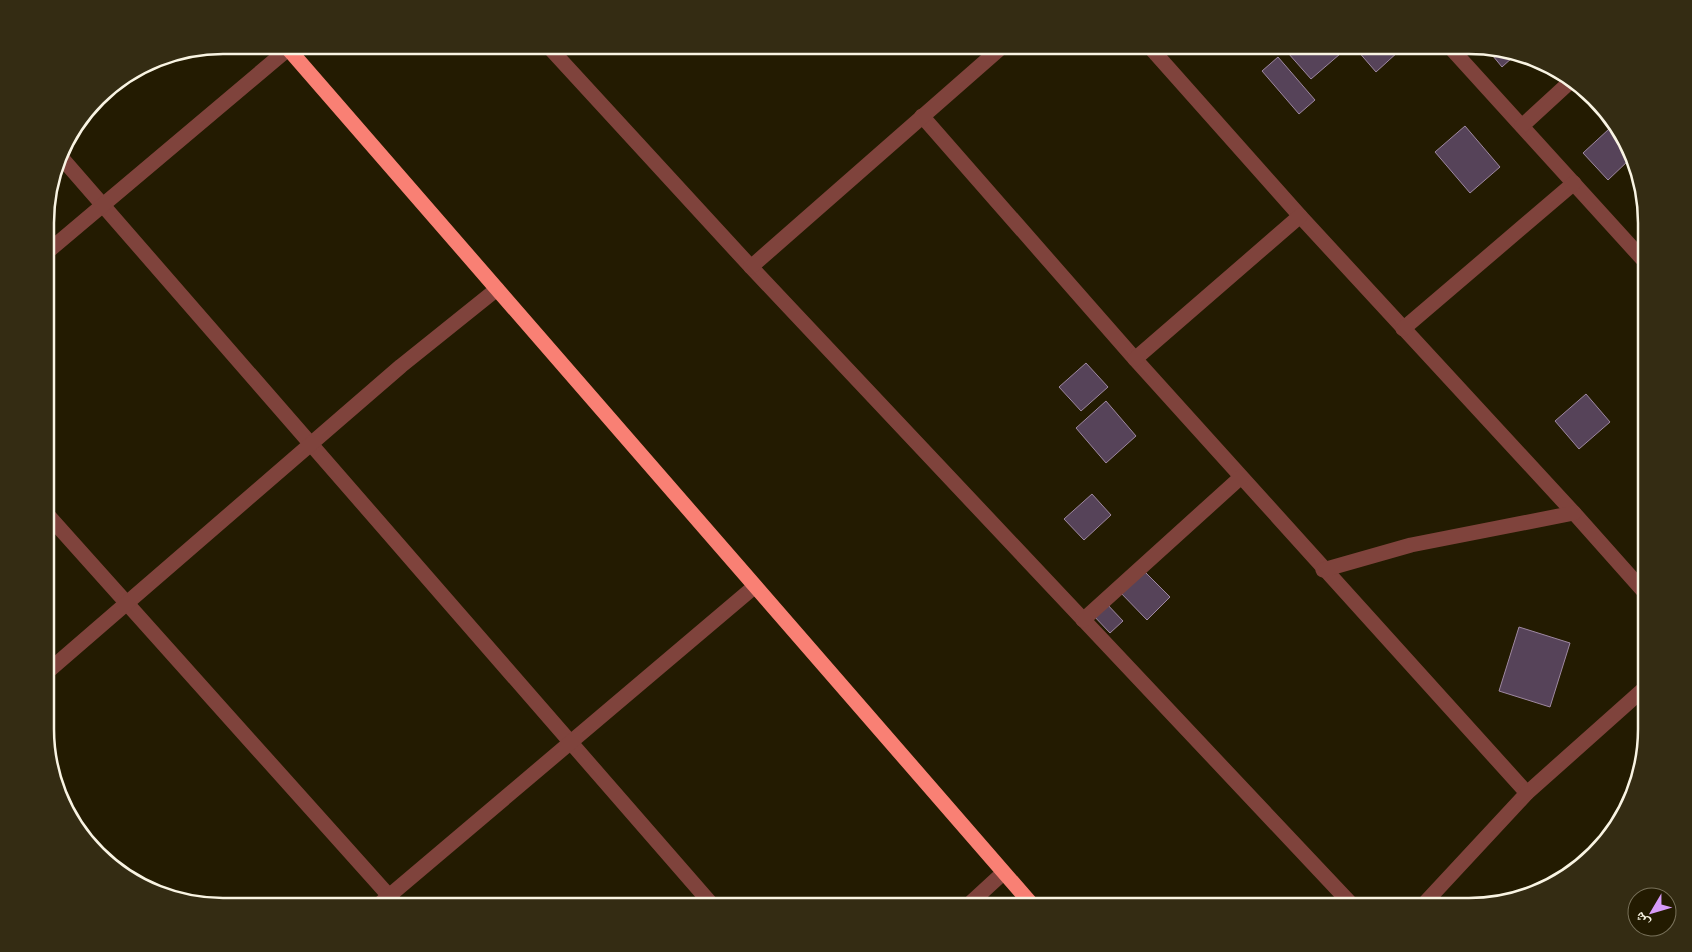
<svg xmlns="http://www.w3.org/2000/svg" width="1692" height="952" font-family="Barlow,'Noto Naskh Arabic',sans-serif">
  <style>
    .building { fill: #564359; stroke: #9e88a1 }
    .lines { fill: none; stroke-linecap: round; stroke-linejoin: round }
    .minor { stroke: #7f433c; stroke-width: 15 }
    .highway { stroke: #f98074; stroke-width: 15 }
    .rim { fill: none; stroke: #f9f4e3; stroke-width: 2.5 }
  </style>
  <rect width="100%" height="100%" fill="#231b01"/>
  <g class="building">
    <polygon points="1297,45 1332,45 1340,54 1311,79 1288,53"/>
    <polygon points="1363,45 1394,45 1399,51 1376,72 1357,50"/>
    <polygon points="1488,50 1513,57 1502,67"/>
    <polygon points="1278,57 1315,100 1299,114 1262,71"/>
    <polygon points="1465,126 1500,167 1470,193 1435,152"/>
    <polygon points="1609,129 1625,146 1629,160 1608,180 1583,153"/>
    <polygon points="1086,363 1108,387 1081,411 1059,387"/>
    <polygon points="1586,394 1610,422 1579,449 1555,421"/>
    <polygon points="1106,401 1136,436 1106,463 1076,428"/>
    <polygon points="1092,494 1111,515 1084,540 1064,519"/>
    <polygon points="1142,569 1170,597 1147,620 1119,591"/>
    <polygon points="1105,602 1123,621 1110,633 1092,614"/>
    <polygon points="1519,627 1570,643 1550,707 1499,691"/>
  </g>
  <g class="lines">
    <g class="minor">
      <polyline points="547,45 751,267 1354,907"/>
      <polyline points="1148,45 1300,216 1574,513 1647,595"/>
      <polyline points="1448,45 1647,264"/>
      <polyline points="922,116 1135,359 1527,793"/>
      <polyline points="1522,126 1571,81"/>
      <polyline points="60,156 714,907"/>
      <polyline points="46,253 288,49"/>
      <polyline points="751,267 1004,45"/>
      <polyline points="1403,329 1574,183"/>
      <polyline points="1135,359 1300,216"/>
      <polyline points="46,513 399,907"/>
      <polyline points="1323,570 1411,545 1574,513"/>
      <polyline points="1083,620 1241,477"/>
      <polyline points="46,673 401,366 497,289"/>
      <polyline points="376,907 754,587"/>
      <polyline points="966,907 1003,873"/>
      <polyline points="1421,907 1527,793 1647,686"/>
    </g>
    <polyline class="highway" points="285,45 1034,907"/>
  </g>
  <path d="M0 0H1692V952H0ZM223 54H1469A169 169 0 0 1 1638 223V729A169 169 0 0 1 1469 898H223A169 169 0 0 1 54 729V223A169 169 0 0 1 223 54Z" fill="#342c13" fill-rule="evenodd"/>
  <path class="rim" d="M223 54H1469A169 169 0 0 1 1638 223V729A169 169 0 0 1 1469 898H223A169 169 0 0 1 54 729V223A169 169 0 0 1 223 54Z"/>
  <g transform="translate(1652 912) rotate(232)"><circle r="24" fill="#231b01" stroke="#79725b"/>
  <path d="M0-4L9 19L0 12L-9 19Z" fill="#d79bf9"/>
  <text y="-8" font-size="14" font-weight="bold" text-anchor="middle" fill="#f9f4e3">ش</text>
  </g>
</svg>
